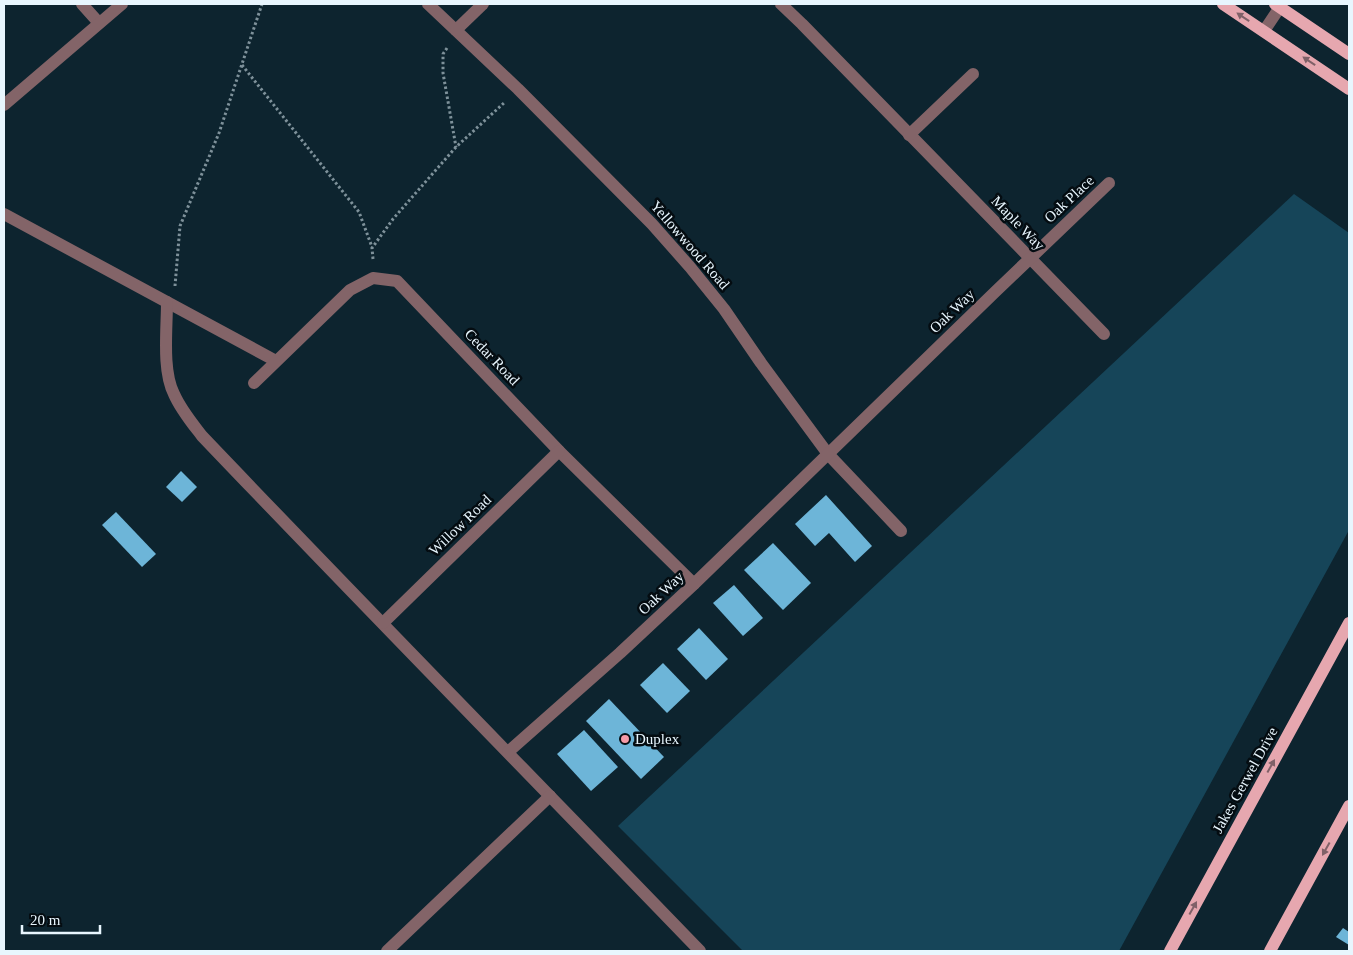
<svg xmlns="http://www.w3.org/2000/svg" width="1353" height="955" font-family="Georgia,serif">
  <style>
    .green { fill: #164559 }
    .building { fill: #6db5d8 }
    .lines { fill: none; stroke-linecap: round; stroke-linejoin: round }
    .path { stroke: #7e919a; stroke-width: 3; stroke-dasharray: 2.5 2.5; stroke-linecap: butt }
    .minor { stroke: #836468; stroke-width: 12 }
    .major { stroke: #e6a7af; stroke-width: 12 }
    .oneway { fill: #806168 }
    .poi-dot { fill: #f49aa7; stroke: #040c11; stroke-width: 2 }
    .labels { text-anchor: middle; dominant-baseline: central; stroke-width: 5; stroke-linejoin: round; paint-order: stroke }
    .street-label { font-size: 15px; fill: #e8f6fe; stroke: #040c11 }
    .poi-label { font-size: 15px; fill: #e8f6fe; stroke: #040c11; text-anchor: start }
  </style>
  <rect width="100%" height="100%" fill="#0d242f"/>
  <polygon class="green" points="1294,194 1349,233 1349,530 1119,951 743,951 618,826"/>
  <g class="building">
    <polygon points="181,471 197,487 182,502 166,487"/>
    <polygon points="826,495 872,546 855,562 829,533 815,546 795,524"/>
    <polygon points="116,512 156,554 142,567 102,525"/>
    <polygon points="773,543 811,583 783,610 744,570"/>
    <polygon points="734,585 763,618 743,636 713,603"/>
    <polygon points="699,628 728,659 706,680 677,649"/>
    <polygon points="663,663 690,691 667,713 640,685"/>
    <polygon points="609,699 664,757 641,779 586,721"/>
    <polygon points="584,730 618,767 591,791 557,754"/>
    <polygon points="1343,928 1349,932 1349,945 1336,937"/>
  </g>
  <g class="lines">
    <g class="path">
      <polyline points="447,48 443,54 443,73 456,147"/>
      <polyline points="242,65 359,212 372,247"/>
      <polyline points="373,259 372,248 393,219 456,147 505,102"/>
      <polyline points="175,286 180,226 219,133 262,4"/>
    </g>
    <g class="minor">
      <polyline points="82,4 99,23"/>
      <polyline points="428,4 518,89 652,224 690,267 724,309 761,363 828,454 901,531"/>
      <polyline points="781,4 802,24 1104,334"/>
      <polyline points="456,30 483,4"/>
      <polyline points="1264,31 1280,7"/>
      <polyline points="4,105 122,4"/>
      <polyline points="909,135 973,74"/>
      <polyline points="4,214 276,361"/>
      <path d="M 167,302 C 167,329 162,371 174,394 C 181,410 192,423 202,436 C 367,609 534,779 700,951"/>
      <polyline points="254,383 350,290 373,278 397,281 559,451 694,584"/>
      <polyline points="383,623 559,451"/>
      <polyline points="508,752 620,653 694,584 995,292 1109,183"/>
      <polyline points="387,951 550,796"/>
    </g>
    <g class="major">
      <polyline points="1223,4 1349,89"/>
      <polyline points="1275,4 1349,54"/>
      <polyline points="1170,951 1349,623"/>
      <polyline points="1270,951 1349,806"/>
    </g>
  </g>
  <defs><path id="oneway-solid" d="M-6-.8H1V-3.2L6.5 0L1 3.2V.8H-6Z" transform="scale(1.25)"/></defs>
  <g class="oneway">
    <use href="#oneway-solid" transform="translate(1243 17) rotate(-146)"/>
    <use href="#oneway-solid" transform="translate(1309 61) rotate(-146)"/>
    <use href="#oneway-solid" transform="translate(1271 766) rotate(-61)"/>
    <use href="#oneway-solid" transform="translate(1326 849) rotate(119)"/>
    <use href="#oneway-solid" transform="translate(1193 908) rotate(-61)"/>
  </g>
  <circle class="poi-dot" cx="625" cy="739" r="5"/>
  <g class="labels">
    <g class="street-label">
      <text transform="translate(1069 199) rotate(-43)">Oak Place</text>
      <text transform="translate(1018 223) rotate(46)">Maple Way</text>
      <text transform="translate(690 245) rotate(49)">Yellowwood Road</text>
      <text transform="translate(952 311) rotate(-44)">Oak Way</text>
      <text transform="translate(492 357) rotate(46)">Cedar Road</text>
      <text transform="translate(460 525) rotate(-44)">Willow Road</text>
      <text transform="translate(661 593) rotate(-43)">Oak Way</text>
      <text transform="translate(1245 780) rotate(-61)">Jakes Gerwel Drive</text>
    </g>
    <g class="poi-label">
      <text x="635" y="739">Duplex</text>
    </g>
  </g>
  <rect width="1353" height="955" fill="none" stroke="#e8f6fe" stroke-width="10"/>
  <path d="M22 925v8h78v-8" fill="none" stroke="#e8f6fe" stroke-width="2.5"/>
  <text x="30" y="925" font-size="15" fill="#e8f6fe" stroke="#040c11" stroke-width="4" paint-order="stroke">20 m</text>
</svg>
